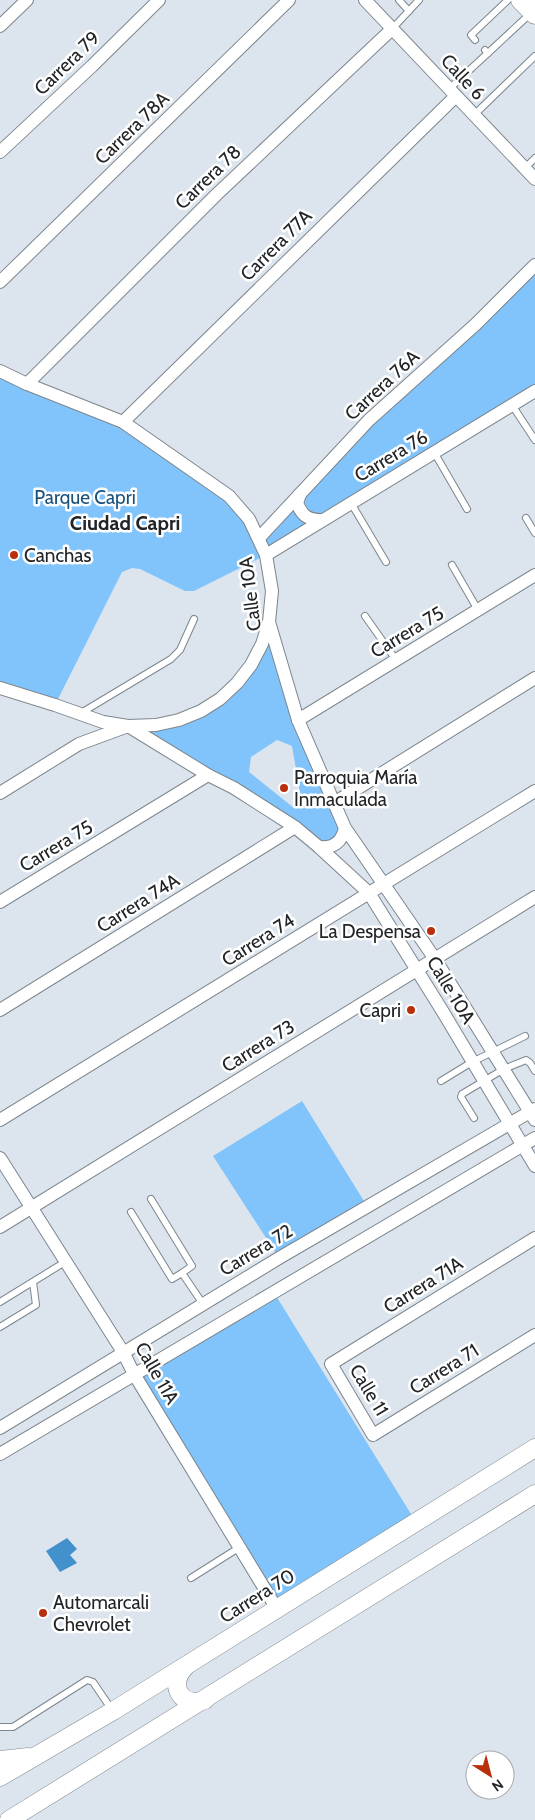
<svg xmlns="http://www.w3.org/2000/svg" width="535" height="1820" font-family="Cabin,sans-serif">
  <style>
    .green { fill: #80c4fb; fill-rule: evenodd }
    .water { fill: #4291cc }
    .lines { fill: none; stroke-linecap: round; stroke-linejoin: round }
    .lane-casing { stroke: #7d868d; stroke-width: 8 }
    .street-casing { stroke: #7d868d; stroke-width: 14 }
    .secondary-casing { stroke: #7d868d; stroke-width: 19 }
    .primary-casing { stroke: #7d868d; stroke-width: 21 }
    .lane { stroke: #fff; stroke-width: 6 }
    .street { stroke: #fff; stroke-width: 12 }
    .secondary { stroke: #fff; stroke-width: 18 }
    .primary { stroke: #fff; stroke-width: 20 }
    .poi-dot { fill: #b92e0b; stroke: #fff; stroke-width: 2 }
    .labels { text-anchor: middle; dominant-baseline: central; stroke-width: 5; stroke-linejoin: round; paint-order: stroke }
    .street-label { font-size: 19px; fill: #222528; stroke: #fff }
    .park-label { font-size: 19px; fill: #19527b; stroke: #fff }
    .poi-label { font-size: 19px; fill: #222528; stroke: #fff; text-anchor: start }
    .neighbourhood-label { font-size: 20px; font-weight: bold; fill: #222528; stroke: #fff }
  </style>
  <rect width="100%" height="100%" fill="#dce5ed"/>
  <g class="green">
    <polygon points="535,265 535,391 266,555 194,591 185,591 140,569 132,568 122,572 55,705 0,688 0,371 123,422 207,479 259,537 369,420"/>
    <path d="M 269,622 L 298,720 L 345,828 L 330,847 L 128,726 L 179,720 L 237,683 ZM 277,740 L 292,746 L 302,804 L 294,808 L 249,772 L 251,757 Z"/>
    <polygon points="302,1101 367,1206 279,1258 213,1156"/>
    <polygon points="273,1291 416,1522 277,1609 134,1374"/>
  </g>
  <polygon class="water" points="67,1538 77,1549 70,1555 77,1563 60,1572 46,1551"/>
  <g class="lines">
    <g class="lane-casing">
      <g id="lane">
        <polyline points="399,0 409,11"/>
        <polyline points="392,29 419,0"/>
        <polyline points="475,40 471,35 508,0"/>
        <polyline points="485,50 488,53 530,14"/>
        <polyline points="449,89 488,53"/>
        <polyline points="474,115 535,56"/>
        <polyline points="525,168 535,158"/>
        <polyline points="512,405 535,440"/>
        <polyline points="434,452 467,509"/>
        <polyline points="351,503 386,562"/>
        <polyline points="526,518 535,533"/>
        <polyline points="452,565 478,610"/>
        <polyline points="365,616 396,660"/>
        <polyline points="81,713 171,659 180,650 194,619"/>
        <polyline points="441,1081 472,1062 525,1036"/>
        <polyline points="474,1118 461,1097 462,1094 504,1069 526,1060 530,1063 535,1071"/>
        <polyline points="151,1199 192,1266 182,1273 203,1304"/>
        <polyline points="131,1212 172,1279 182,1273"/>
        <polyline points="0,1302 65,1262"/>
        <polyline points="0,1327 36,1305 33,1282"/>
        <polyline points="191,1578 240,1547"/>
        <polyline points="0,1727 13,1727 87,1680 93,1682 112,1710"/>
      </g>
    </g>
    <g class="street-casing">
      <g id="street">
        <polyline points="365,0 535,179"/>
        <polyline points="0,26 27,0"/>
        <polyline points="0,152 92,66 159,0"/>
        <polyline points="0,282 289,0"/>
        <polyline points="0,371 27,384 123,422 229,496 249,519 266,555 272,591 269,622 298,720 345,828 435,959 535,1120"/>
        <polyline points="27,384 216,195 392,29"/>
        <polyline points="123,422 456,96"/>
        <path d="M 300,494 L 297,503 C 302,516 308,520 322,520"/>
        <polyline points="259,538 369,420 476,324 535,265"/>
        <polyline points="266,555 535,391"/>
        <polyline points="0,688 55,705 103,722 128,726 208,775 234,788 295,827 319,847 369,893 443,1012 535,1166"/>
        <polyline points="298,720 535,575"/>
        <polyline points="0,793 79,744 128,726 156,725 179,720 201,711 220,699 237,683 251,665 262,644 269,622"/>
        <polyline points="334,803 535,678"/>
        <path d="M 319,847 C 333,849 342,842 345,828"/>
        <polyline points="0,902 208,775"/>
        <polyline points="0,1010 295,827"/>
        <polyline points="0,1120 535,791"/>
        <polyline points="0,1158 123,1352 134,1374 277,1609"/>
        <polyline points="0,1227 535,897"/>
        <polyline points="535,1238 331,1364 373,1435 535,1335"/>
        <polyline points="0,1428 279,1258 535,1109"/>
        <polyline points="0,1454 535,1138"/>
      </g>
    </g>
    <g class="secondary-casing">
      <g id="secondary">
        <path d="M 185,1667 C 167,1685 182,1709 205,1700"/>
        <polyline points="0,1760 28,1757"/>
        <polyline points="0,1777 113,1711 535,1448"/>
        <polyline points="9,1820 535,1494"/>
      </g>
    </g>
    <g class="primary-casing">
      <polyline id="primary" points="521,0 535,14"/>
    </g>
    <use href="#lane" class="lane"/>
    <use href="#street" class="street"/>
    <use href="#secondary" class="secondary"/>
    <use href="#primary" class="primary"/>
  </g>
  <g class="poi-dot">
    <circle cx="14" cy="555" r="5"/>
    <circle cx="284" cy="788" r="5"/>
    <circle cx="431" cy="931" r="5"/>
    <circle cx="411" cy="1010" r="5"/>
    <circle cx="43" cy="1613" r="5"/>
  </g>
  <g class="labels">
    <g class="street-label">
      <text transform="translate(67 63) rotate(-44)">Carrera 79</text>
      <text transform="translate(463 77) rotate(47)">Calle 6</text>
      <text transform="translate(132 128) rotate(-44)">Carrera 78A</text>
      <text transform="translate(208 177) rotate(-44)">Carrera 78</text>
      <text transform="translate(276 245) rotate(-45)">Carrera 77A</text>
      <text transform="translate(382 385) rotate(-43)">Carrera 76A</text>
      <text transform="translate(391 456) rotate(-31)">Carrera 76</text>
      <text transform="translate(250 594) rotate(-97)">Calle 10A</text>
      <text transform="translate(407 632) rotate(-31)">Carrera 75</text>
      <text transform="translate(56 846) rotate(-31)">Carrera 75</text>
      <text transform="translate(138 903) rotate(-32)">Carrera 74A</text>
      <text transform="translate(258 940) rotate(-32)">Carrera 74</text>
      <text transform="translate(451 990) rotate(59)">Calle 10A</text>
      <text transform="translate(258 1046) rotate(-32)">Carrera 73</text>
      <text transform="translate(256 1250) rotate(-31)">Carrera 72</text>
      <text transform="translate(423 1285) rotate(-32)">Carrera 71A</text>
      <text transform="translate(444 1369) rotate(-32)">Carrera 71</text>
      <text transform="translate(157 1373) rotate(60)">Calle 11A</text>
      <text transform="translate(369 1390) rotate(59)">Calle 11</text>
      <text transform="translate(257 1596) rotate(-32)">Carrera 70</text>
    </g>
    <g class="park-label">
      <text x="85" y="497">Parque Capri</text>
    </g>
    <g class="poi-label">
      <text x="24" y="555">Canchas</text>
      <text x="294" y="777">Parroquia María<tspan x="294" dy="22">Inmaculada</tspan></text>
      <text x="421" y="931" text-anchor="end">La Despensa</text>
      <text x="401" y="1010" text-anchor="end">Capri</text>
      <text x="53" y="1602">Automarcali<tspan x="53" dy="22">Chevrolet</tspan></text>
    </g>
    <g class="neighbourhood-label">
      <text x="125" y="523">Ciudad Capri</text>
    </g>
  </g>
  <g transform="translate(490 1775) rotate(144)"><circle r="24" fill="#ffffff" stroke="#a7a8a9"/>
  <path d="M0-4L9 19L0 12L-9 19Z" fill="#b92e0b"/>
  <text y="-8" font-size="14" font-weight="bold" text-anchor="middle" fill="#222528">N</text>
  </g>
</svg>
